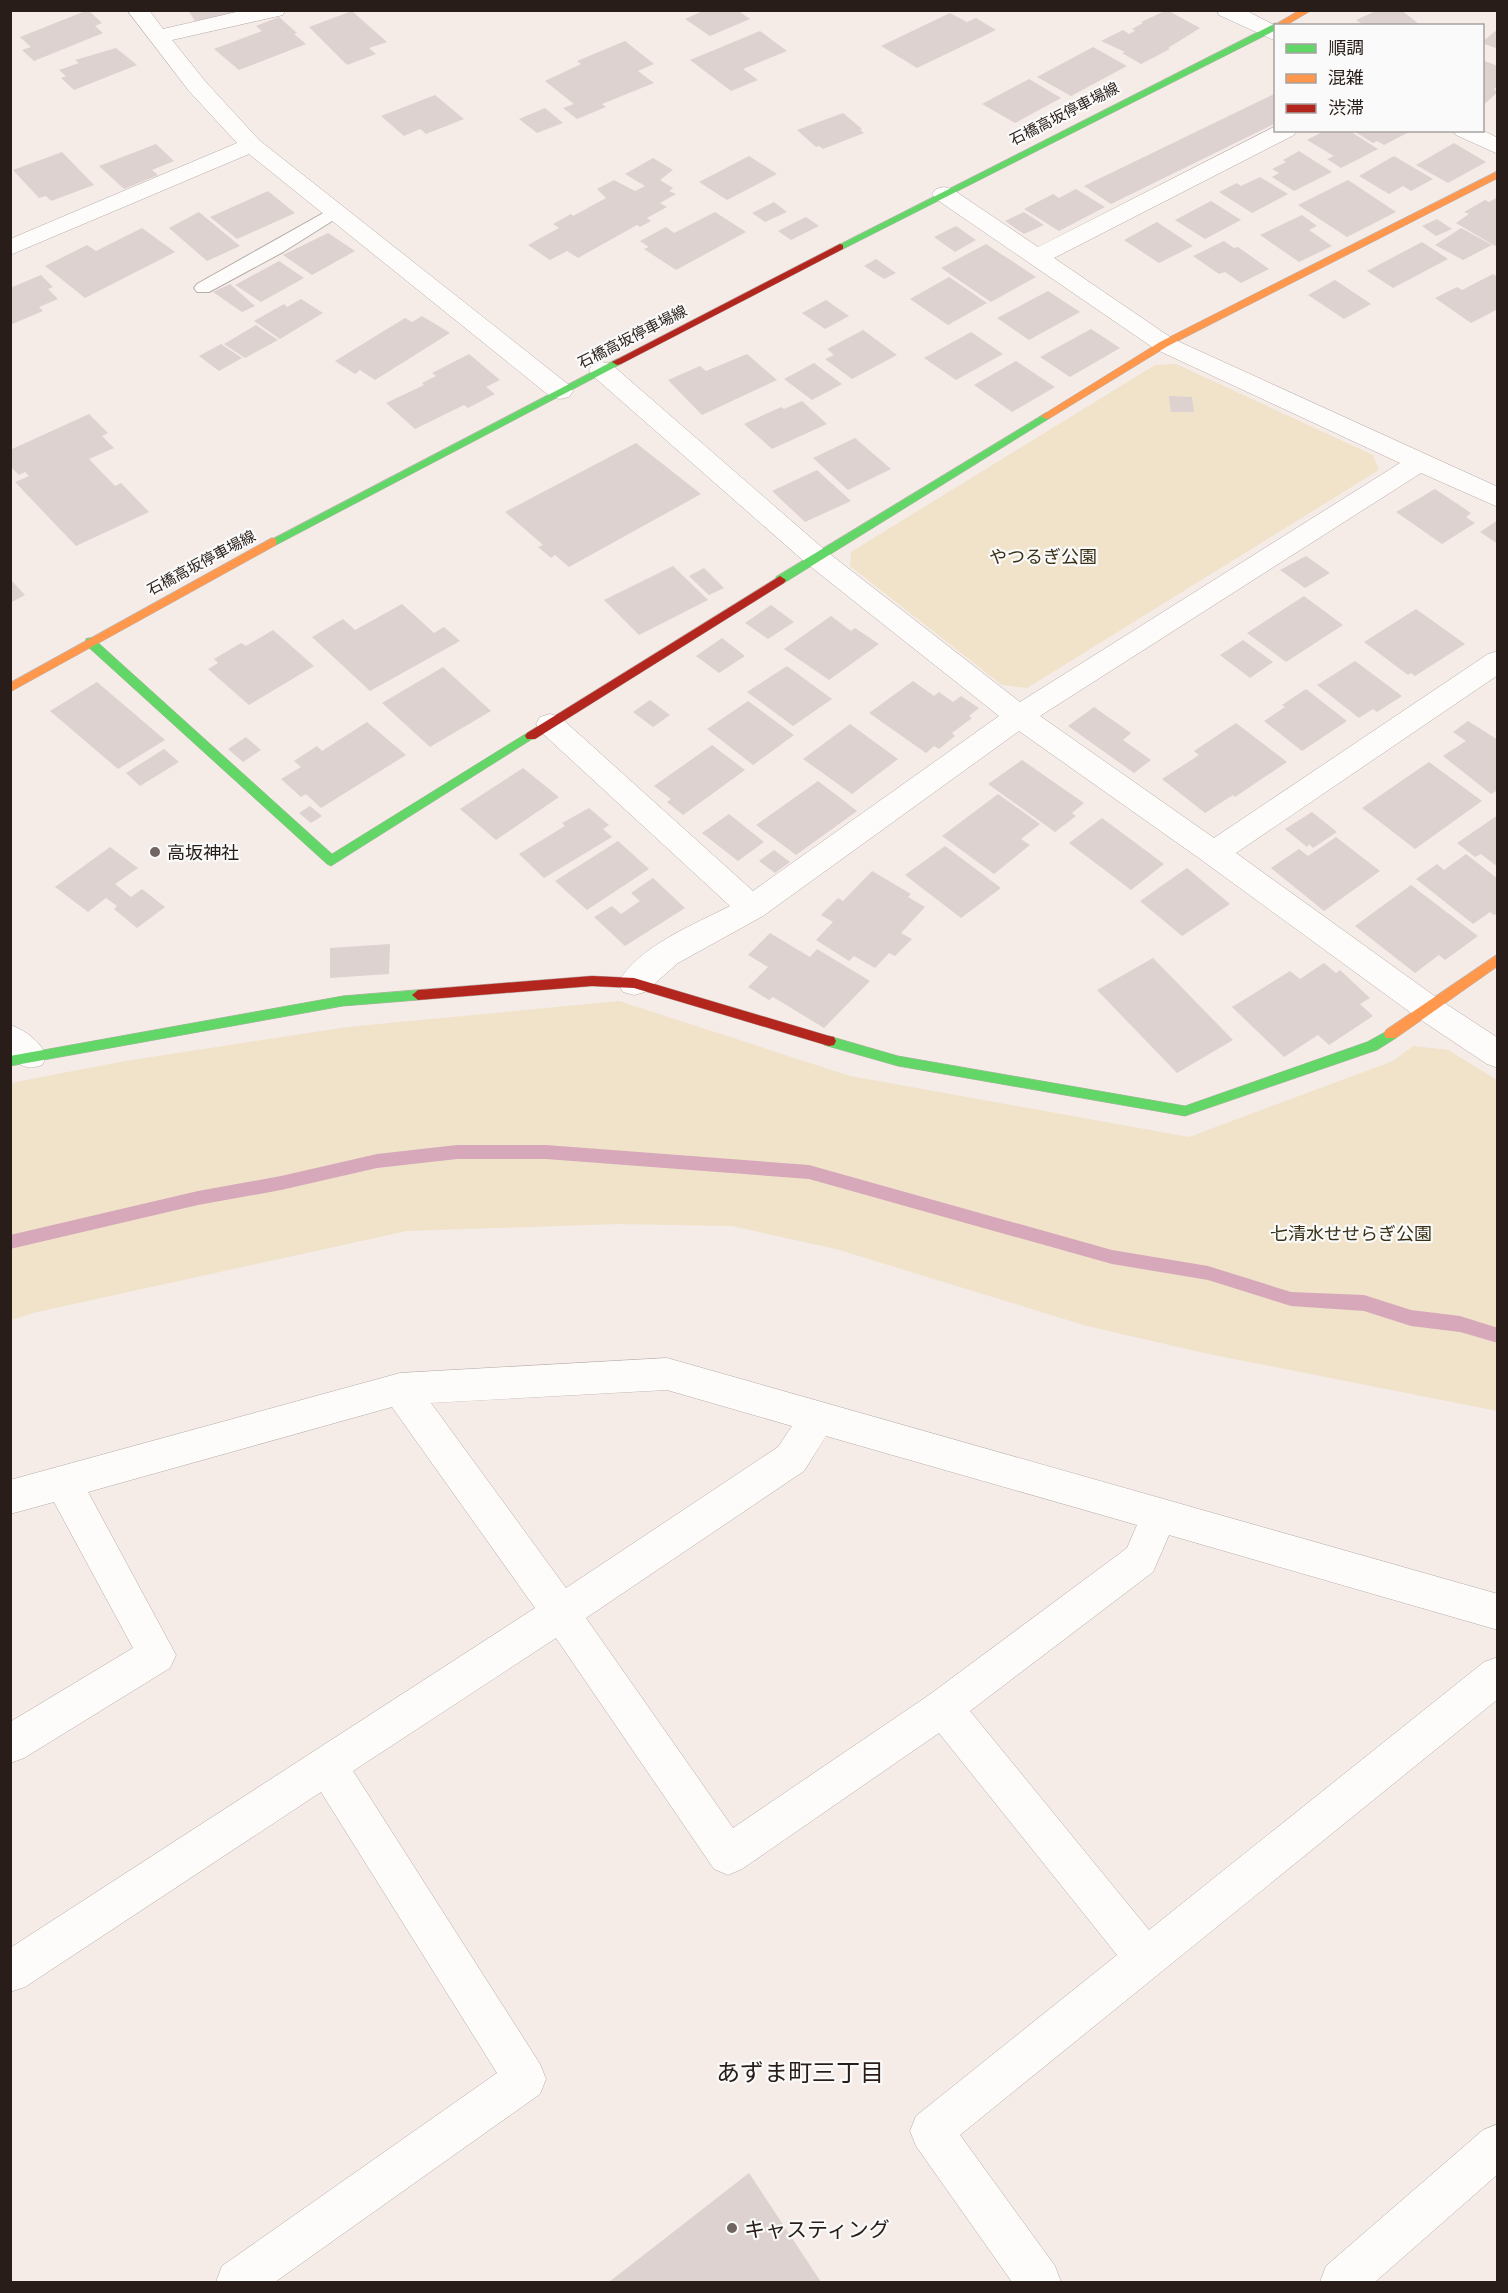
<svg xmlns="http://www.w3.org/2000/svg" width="1508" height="2293" font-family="'Exo 2','Noto Sans JP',sans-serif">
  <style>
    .green { fill: #f0e3c9 }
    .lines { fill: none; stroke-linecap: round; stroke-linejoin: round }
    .stream { fill: #d6a8ba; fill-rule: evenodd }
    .building { fill: #ddd2d0 }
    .lane-casing { stroke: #b5aca8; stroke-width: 2 }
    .street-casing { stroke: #b5aca8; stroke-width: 1 }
    .fast-casing { stroke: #b5aca8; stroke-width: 1 }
    .slow-casing { stroke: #b5aca8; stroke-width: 1 }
    .jam-casing { stroke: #b5aca8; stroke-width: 1 }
    .lane { fill: #fefcfb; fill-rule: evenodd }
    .street { fill: #fefcfb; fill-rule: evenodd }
    .fast { fill: #63d668; fill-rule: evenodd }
    .slow { fill: #ff974d; fill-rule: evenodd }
    .jam { fill: #b3261e; fill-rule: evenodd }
    .poi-dot { fill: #706560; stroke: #fafafa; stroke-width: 2 }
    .labels { text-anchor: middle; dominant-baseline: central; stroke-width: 4.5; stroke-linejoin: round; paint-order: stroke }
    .far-street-label { font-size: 15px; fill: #281d18; stroke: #fafafa }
    .park-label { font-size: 18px; fill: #393014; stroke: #fafafa }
    .poi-label { font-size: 18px; fill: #281d18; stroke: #fafafa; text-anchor: start }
    .near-poi-label { font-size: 21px; fill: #281d18; stroke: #fafafa; text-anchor: start }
    .near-neighbourhood-label { font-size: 24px; fill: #281d18; stroke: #fafafa }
  </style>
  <rect width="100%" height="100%" fill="#f5ebe7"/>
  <g class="green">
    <polygon points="1176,364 1373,455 1379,470 1027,688 1002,685 850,566 851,552 1155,365"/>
    <polygon points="619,1001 850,1076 1189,1137 1393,1061 1413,1046 1448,1050 1497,1080 1497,1411 1204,1353 1087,1326 836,1249 732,1226 617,1224 407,1231 37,1312 11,1320 11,1083 125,1061 348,1027"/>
  </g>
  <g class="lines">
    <polygon class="stream" points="457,1145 546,1145 809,1165 1112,1250 1208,1266 1291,1292 1364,1295 1411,1310 1460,1316 1498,1328 1498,1343 1460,1332 1411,1326 1364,1311 1291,1306 1208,1280 1112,1264 809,1179 546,1159 457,1159 377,1168 281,1190 198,1205 10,1249 10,1235 198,1191 281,1176 377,1154"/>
  </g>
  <g class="building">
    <polygon points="88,10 102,23 95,26 103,33 34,61 22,50 31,47 20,37"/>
    <polygon points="188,10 243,10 243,11 195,21"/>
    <polygon points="705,10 737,10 750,19 710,36 685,19"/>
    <polygon points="1167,10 1200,28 1168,48 1170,49 1141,64 1122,53 1125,52 1101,41 1123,30 1129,34 1135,31 1132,29 1143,23 1141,22"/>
    <polygon points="1378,10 1401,10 1419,24 1365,26 1356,20"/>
    <polygon points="352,11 387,42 369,48 376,54 347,65 309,27"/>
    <polygon points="950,13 967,22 976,18 996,30 917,68 881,46"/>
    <polygon points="279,17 297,33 294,34 306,44 239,70 214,49 262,31 256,26"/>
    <polygon points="1498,29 1498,49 1482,43 1482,42"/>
    <polygon points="760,31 787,51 743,69 758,80 731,91 690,60"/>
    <polygon points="625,41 654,64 638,71 654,83 602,104 606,107 577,119 563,108 574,104 545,81 581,64 577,61"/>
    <polygon points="1093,47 1127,66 1071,96 1037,77"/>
    <polygon points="116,48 137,65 74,90 61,78 66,76 59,70 79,63 75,60"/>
    <polygon points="1482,60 1498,66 1498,86 1494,89 1498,92 1482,106"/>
    <polygon points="1029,79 1061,98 1015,123 982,104"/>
    <polygon points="1276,93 1276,123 1111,204 1084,186"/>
    <polygon points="435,95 464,119 426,134 420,129 404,136 381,116"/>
    <polygon points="545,108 563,123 537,133 519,119"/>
    <polygon points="843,113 862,129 860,130 864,133 823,149 819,146 816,147 797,130"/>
    <polygon points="1326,130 1348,130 1378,149 1341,168 1327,159 1334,156 1307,140"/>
    <polygon points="1352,130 1413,130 1384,145 1377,141 1373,143"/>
    <polygon points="1454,143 1486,162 1448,183 1416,165"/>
    <polygon points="156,144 174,161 152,170 158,175 124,189 99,166"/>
    <polygon points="1299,151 1332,172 1294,191 1272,177 1279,173 1272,169 1286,162 1283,160"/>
    <polygon points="62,152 94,185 51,201 46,196 39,198 13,170"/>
    <polygon points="749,156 777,174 727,200 699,182"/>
    <polygon points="1394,156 1433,179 1411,191 1403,186 1389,194 1359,176"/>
    <polygon points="653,158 673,170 660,180 673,188 669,191 676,194 660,203 667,207 647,218 651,221 640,227 637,225 578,258 567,251 550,260 528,245 559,228 553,224 571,214 573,216 606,198 597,189 614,180 635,191 645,186 625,174"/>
    <polygon points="1260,177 1288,194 1252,213 1219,192 1237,183 1241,186"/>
    <polygon points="1348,180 1396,212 1347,237 1298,205"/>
    <polygon points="1076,189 1105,207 1059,231 1024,209 1053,194 1059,198"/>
    <polygon points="268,191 295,213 237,239 210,217"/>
    <polygon points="1498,197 1498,244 1495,246 1456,223 1469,214 1464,212 1485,200 1489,202"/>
    <polygon points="1211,201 1241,220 1205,239 1175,220"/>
    <polygon points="774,202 787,212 765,222 752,213"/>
    <polygon points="199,212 240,246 207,261 169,228"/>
    <polygon points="715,212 746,232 676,270 644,249 649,247 640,241 666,227 674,233"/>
    <polygon points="1024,212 1044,225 1024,234 1005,221"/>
    <polygon points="1302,215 1317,226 1309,230 1332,246 1299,262 1260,235"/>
    <polygon points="806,217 819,226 791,240 778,231"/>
    <polygon points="1437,219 1452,229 1436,236 1422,226"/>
    <polygon points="1157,222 1193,246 1159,263 1124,240"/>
    <polygon points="956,226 976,240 955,252 934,237"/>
    <polygon points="142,228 175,252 85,298 45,266 87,245 96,251"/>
    <polygon points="1461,228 1492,245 1463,260 1435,245"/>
    <polygon points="328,233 355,251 312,275 283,255"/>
    <polygon points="1224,241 1234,248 1238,247 1269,269 1241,283 1225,272 1219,274 1193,256"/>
    <polygon points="1422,242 1448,259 1393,288 1367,271"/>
    <polygon points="986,244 1036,277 991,302 941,268"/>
    <polygon points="876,259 896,273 884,279 864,266"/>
    <polygon points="279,261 304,278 261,302 235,285"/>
    <polygon points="1493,274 1498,277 1498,309 1471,323 1435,298 1457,287 1462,290"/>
    <polygon points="41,275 53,287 48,289 58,299 39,307 43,311 10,325 10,288"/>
    <polygon points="949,277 987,303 948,325 910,299"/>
    <polygon points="1335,280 1371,304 1344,319 1308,295"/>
    <polygon points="230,284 255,306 242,312 213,292"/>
    <polygon points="1048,291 1080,312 1029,340 997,318"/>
    <polygon points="301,299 323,313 280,339 254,321 284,304 287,307"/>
    <polygon points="826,300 849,316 825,329 802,313"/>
    <polygon points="422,316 450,333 375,380 360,370 355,374 335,361 405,318 412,322"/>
    <polygon points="256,325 278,340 245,358 224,344"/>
    <polygon points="1091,329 1120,348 1070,377 1040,357"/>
    <polygon points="863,330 897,355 852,379 825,359 834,355 827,349"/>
    <polygon points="971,332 1003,354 956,380 924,358"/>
    <polygon points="221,344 242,358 219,371 199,356"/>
    <polygon points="469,354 500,380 486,387 495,394 468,408 464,405 415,429 386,403 424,385 422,383 436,376 432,373"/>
    <polygon points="747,354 777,380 702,415 668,380 700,366 706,371"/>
    <polygon points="1016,361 1055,387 1012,412 974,385"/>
    <polygon points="814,363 842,384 812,400 784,379"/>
    <polygon points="1169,396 1192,397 1194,412 1171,412"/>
    <polygon points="802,401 827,424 772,449 744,424 781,407 784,409"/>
    <polygon points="89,414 108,433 102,436 114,448 89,459 115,486 121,483 149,512 76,546 15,482 29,476 25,472 19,475 10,466 10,450"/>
    <polygon points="855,438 891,469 848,490 813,458"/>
    <polygon points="636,443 701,494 569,567 555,555 551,558 538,547 543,545 505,512"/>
    <polygon points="817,470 851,501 805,522 772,491"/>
    <polygon points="1435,489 1471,513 1466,517 1475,523 1442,544 1396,512"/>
    <polygon points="1498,520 1498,544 1480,532"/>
    <polygon points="1306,556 1330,573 1305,588 1280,570"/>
    <polygon points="673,566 708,600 639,635 604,600"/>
    <polygon points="704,568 724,588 709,595 689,576"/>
    <polygon points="10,579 25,595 10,603"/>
    <polygon points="1304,596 1343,625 1286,662 1247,633"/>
    <polygon points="402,604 434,633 444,627 460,641 370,691 312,637 343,619 355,630"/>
    <polygon points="771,605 794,622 768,639 745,623"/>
    <polygon points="1416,609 1465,644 1415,676 1411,673 1408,675 1364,642"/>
    <polygon points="831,616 851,631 855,628 879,644 829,680 784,649"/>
    <polygon points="273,630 314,666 249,705 208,669 218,663 214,659 241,643 246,646"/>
    <polygon points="722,638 745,656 719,673 696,656"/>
    <polygon points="1243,640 1273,662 1250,678 1220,655"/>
    <polygon points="1355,661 1402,696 1377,712 1373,709 1359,718 1317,685"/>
    <polygon points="787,666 832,699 793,726 747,692"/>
    <polygon points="443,667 491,711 430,747 382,703"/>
    <polygon points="913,681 934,696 939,692 953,702 961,696 979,708 969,716 972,718 952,733 955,736 939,749 934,746 926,753 869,713"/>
    <polygon points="97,682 165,740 118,769 50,711"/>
    <polygon points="1306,689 1347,721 1302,751 1264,721 1285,707 1282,705"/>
    <polygon points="650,700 670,715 653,727 633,712"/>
    <polygon points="748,701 794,735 753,765 707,729"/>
    <polygon points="1094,707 1131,733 1123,740 1151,760 1134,773 1068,726"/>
    <polygon points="1468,721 1498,740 1498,790 1491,794 1443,756 1466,741 1453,732"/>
    <polygon points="367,722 406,755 321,808 306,794 301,797 281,779 301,767 294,761 317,746 322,751"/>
    <polygon points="1236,723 1287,762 1235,797 1233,795 1205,813 1162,779 1199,755 1194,751"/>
    <polygon points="850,724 898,759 852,794 803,759"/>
    <polygon points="246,737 261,750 243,762 228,749"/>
    <polygon points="712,745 745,770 683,815 667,802 671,799 654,786"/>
    <polygon points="164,749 179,762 140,786 126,773"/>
    <polygon points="1022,760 1084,803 1072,813 1076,816 1055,832 988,784"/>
    <polygon points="1429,762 1482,801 1415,849 1362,808"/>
    <polygon points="523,768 559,797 496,840 460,809"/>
    <polygon points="818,781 857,811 796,855 756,825"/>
    <polygon points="998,794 1040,824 1021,839 1030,845 994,874 942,836"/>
    <polygon points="310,806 322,816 311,823 299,813"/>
    <polygon points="589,808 609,825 603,829 612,837 544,878 519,854 565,826 562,823"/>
    <polygon points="1312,812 1337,832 1313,848 1309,844 1307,847 1285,829"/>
    <polygon points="729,814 764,842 738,861 702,833"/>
    <polygon points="1498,815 1498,867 1481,854 1475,857 1457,843"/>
    <polygon points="1102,818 1164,864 1131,890 1069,843"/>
    <polygon points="1336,837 1380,871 1324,911 1271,868 1299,849 1308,856"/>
    <polygon points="618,841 649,869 587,910 555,881"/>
    <polygon points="945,846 1001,888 961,918 905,875"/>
    <polygon points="110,847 138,868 115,884 131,897 142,889 165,907 137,928 114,909 117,906 106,898 88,912 55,887"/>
    <polygon points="774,850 790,862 775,873 759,861"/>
    <polygon points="1466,854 1498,879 1498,913 1494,915 1490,912 1473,924 1416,879 1437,864 1444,870"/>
    <polygon points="1187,868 1230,904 1182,936 1140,901"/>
    <polygon points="872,871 911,894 908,897 925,907 901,933 912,939 895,956 889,953 875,968 854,956 849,961 816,940 833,922 821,915 838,898 843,901"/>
    <polygon points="653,878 685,908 625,946 594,917 612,906 621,914 640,901 631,893"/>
    <polygon points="1411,885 1478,936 1445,960 1439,955 1415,973 1355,926"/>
    <polygon points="770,933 810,957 817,949 870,981 824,1028 773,997 769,1000 748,987 768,967 748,955"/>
    <polygon points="390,944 389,974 330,978 330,948"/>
    <polygon points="1153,958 1233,1040 1177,1073 1097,990"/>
    <polygon points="1324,963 1336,973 1340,970 1370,998 1360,1004 1373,1016 1329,1045 1318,1035 1284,1057 1232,1007 1290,971 1300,979"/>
    <polygon points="749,2173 821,2282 609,2282"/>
  </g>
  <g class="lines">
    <g class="lane-casing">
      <polygon id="lane" points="334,207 340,208 343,212 340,216 283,252 209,292 197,292 194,288 197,284"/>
    </g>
    <g class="street-casing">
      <g id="street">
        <polygon points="127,10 149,10 163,29 245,10 285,10 283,15 172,40 205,81 259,140 569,385 573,391 569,397 560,399 551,397 249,154 10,255 10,239 237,143 189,91"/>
        <polygon points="1217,10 1245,10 1276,26 1276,41 1219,15"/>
        <path d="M 1276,126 L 1276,130 L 1297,130 L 1294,135 L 1054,258 L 1173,339 L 1498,487 L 1498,507 L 1421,473 L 1040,716 L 1214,838 L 1488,654 L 1498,651 L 1498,675 L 1236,853 L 1440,1000 L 1498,1038 L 1498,1068 L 1487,1064 L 1418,1018 L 1203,861 L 1019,731 L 763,916 L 678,963 L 645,992 L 634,995 L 623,992 L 618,983 C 637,947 695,924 730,906 L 540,731 L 536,724 L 540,717 L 550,714 L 560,717 L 753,891 L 999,716 L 806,563 L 593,376 L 589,370 L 593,364 L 602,362 L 611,364 L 826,551 L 1020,702 L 1400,463 L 1155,349 L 936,199 L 932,194 L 936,189 L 944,187 L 952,189 L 1038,247 Z"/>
        <polygon points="1453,130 1482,130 1498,138 1498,154 1456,135"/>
        <path d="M 10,1025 C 26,1030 40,1042 47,1056 L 42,1065 C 28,1070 22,1067 10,1057 Z"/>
        <path d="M 667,1358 L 1498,1594 L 1498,1630 L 1169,1535 L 1153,1572 L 970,1711 L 1149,1930 L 1484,1662 L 1498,1657 L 1498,1699 L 960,2135 L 1055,2266 L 1061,2282 L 1012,2282 L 916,2146 L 910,2131 L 916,2116 L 1117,1955 L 939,1733 L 742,1869 L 728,1875 L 714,1869 L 556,1638 L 353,1771 L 540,2064 L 546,2079 L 540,2094 L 275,2282 L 216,2282 L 222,2266 L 497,2073 L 321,1792 L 25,1987 L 10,1992 L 10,1948 L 535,1608 L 392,1407 L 88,1492 L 176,1655 L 170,1668 L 24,1758 L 10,1763 L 10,1722 L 133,1648 L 54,1502 L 10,1514 L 10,1480 L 400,1373 ZM 667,1390 L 792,1426 L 778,1447 L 566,1588 L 431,1403 ZM 826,1436 L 1137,1525 L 1127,1548 L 929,1695 L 733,1828 L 586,1618 L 804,1471 Z"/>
        <polygon points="1498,2124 1498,2174 1375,2282 1320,2282 1326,2266 1483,2130"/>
      </g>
    </g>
    <g class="fast-casing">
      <g id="fast">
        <polygon points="1276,23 1280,26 1276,26 1276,30 843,249 835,247"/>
        <polygon points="617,359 621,360 621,364 276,545 268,545 267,542"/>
        <polygon points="1046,413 1050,414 1050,418 784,583 776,583 776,577"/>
        <polygon points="90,638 94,639 332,854 527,733 531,732 537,736 331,866 327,864 86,645 86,639"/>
        <polygon points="418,990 424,995 418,1000 343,1006 10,1066 10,1056 343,996"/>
        <polygon points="1391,1029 1396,1030 1398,1034 1396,1038 1377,1050 1185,1116 898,1066 824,1045 822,1041 824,1037 829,1036 898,1056 1185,1106 1367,1042"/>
      </g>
    </g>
    <g class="slow-casing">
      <g id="slow">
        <polygon points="1300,10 1312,10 1285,26 1276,26 1276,28 1273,26"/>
        <polygon points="1498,171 1498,178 1168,346 1050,418 1046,419 1041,416 1160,342"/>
        <polygon points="272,538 276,539 276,545 10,692 10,683"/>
        <polygon points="1498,954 1498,966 1396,1038 1386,1038 1384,1034 1386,1030"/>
      </g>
    </g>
    <g class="jam-casing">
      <g id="jam">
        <polygon points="840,244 843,245 843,249 621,364 617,365 612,362"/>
        <polygon points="780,576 786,580 784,583 535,739 527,739 525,736 527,733"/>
        <polygon points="592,976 634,978 829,1036 834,1037 836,1041 834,1045 829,1046 634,988 592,986 418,1000 412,995 418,990"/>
      </g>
    </g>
    <use href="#lane" class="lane"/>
    <use href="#street" class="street"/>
    <use href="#fast" class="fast"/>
    <use href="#slow" class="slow"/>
    <use href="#jam" class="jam"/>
  </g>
  <g class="poi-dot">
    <circle cx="155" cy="852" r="6"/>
    <circle cx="732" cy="2228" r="6"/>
  </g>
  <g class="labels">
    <g class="far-street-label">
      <text transform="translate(1064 113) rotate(-27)">石橋高坂停車場線</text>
      <text transform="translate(632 336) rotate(-27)">石橋高坂停車場線</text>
      <text transform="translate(201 562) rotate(-28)">石橋高坂停車場線</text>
    </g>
    <g class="park-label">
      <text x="1043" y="556">やつるぎ公園</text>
      <text x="1351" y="1233">七清水せせらぎ公園</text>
    </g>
    <g class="poi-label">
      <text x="167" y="852">高坂神社</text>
    </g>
    <g class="near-poi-label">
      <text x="744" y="2228">キャスティング</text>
    </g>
    <g class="near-neighbourhood-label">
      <text x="800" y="2071">あずま町三丁目</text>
    </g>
  </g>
  <rect width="1508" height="2293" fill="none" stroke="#281d18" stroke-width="24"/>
  <rect x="1274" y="24" width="210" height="108" fill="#fafafa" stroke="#a6a2a0" stroke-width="1.5"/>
  <rect x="1286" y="44" width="30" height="9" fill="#63d668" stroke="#a6a2a0" stroke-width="1.5"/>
  <text x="1328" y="54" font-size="18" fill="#281d18">順調</text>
  <rect x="1286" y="74" width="30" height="9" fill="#ff974d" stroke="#a6a2a0" stroke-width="1.5"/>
  <text x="1328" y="84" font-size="18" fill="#281d18">混雑</text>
  <rect x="1286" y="104" width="30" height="9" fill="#b3261e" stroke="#a6a2a0" stroke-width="1.5"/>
  <text x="1328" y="114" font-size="18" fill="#281d18">渋滞</text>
</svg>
